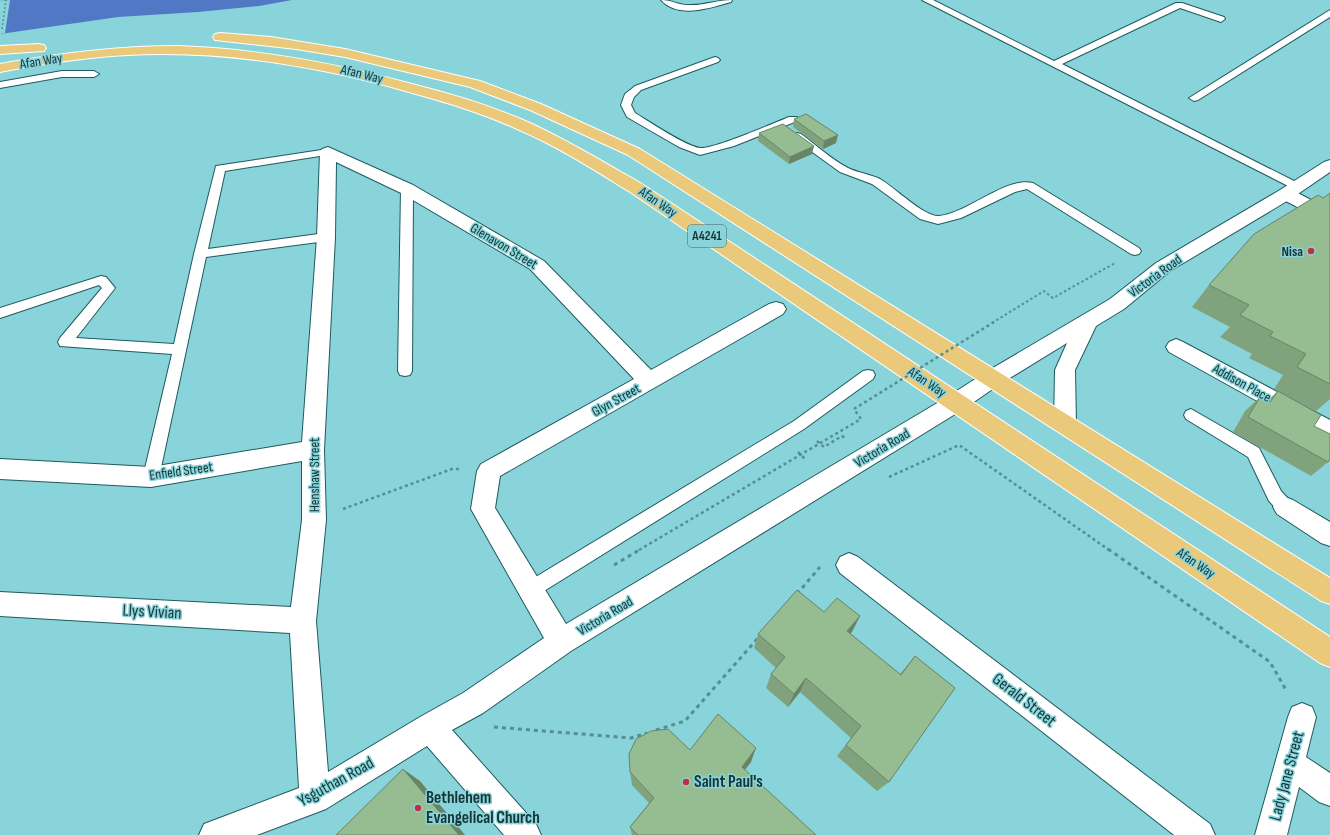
<svg xmlns="http://www.w3.org/2000/svg" width="1330" height="835" font-family="'Sofia Sans Condensed',sans-serif">
  <style>
    .water { fill: #5078c4 }
    .pier { fill: #88d4da }
    .lines { fill: none; stroke-linecap: round; stroke-linejoin: round }
    .service-casing { stroke: #1e5a5e; stroke-width: 2 }
    .minor-casing { stroke: #1e5a5e; stroke-width: 2 }
    .tertiary-casing { stroke: #1e5a5e; stroke-width: 2 }
    .primary-casing { stroke: #fff; stroke-width: 2 }
    .path-far2 { stroke: #568f93; stroke-width: 1.5; stroke-dasharray: 2 2; stroke-linecap: butt }
    .path-far1 { stroke: #568f93; stroke-width: 2.5; stroke-dasharray: 3 3; stroke-linecap: butt }
    .path { stroke: #568f93; stroke-width: 3; stroke-dasharray: 4 4; stroke-linecap: butt }
    .service { fill: #fff; fill-rule: evenodd }
    .minor { fill: #fff; fill-rule: evenodd }
    .tertiary { fill: #fff; fill-rule: evenodd }
    .primary { fill: #ebc97a; fill-rule: evenodd }
    .path-bridge-far2 { stroke: #568f93; stroke-width: 2; stroke-dasharray: 2.5 2.5; stroke-linecap: butt }
    .path-bridge-far1 { stroke: #568f93; stroke-width: 2.5; stroke-dasharray: 3 3; stroke-linecap: butt }
    .path-bridge { stroke: #568f93; stroke-width: 3; stroke-dasharray: 4 4; stroke-linecap: butt }
    .wall { fill: #80a37d }
    .shaded-wall { fill: #688466 }
    .building { fill: #95bd91; stroke: #688466 }
    .poi-dot { fill: #c1313b; stroke: #88d4da; stroke-width: 1.5 }
    .labels { text-anchor: middle; dominant-baseline: central; stroke-width: 3; stroke-linejoin: round; paint-order: stroke }
    .shield { fill: #88d4da; stroke: #386568; stroke-width: 1 }
    .shield-label { font-size: 13px; font-weight: bold; fill: #153537 }
    .street-label { font-size: 14px; fill: #153537; stroke: #88d4da }
    .poi-label { font-size: 14px; font-weight: bold; fill: #153537; stroke: #88d4da; text-anchor: end }
    .near-street-label { font-size: 17px; fill: #153537; stroke: #88d4da }
    .near-poi-label { font-size: 17px; font-weight: bold; fill: #153537; stroke: #88d4da; text-anchor: start }
  </style>
  <rect width="100%" height="100%" fill="#88d4da"/>
  <polygon class="water" points="7,0 292,0 259,6 198,12 118,17 0,34 0,1"/>
  <polygon class="pier" points="10,0 5,33 0,34 0,1"/>
  <g class="lines">
    <g class="service-casing">
      <g id="service">
        <path d="M 661,0 C 672,0 678,5 688,5 C 703,6 717,0 732,0 L 731,2 C 710,8 678,19 661,0 Z"/>
        <polygon points="922,0 933,0 1054,61 1176,3 1182,3 1224,17 1225,19 1221,22 1180,8 1062,64 1300,184 1302,186 1300,188 1292,188"/>
        <polygon points="1330,10 1330,17 1198,100 1194,101 1189,98"/>
        <path d="M 715,57 L 718,58 L 720,60 L 718,62 L 641,90 L 634,97 L 631,105 L 635,113 C 650,122 685,146 700,148 C 712,150 774,123 789,117 L 797,117 L 798,119 L 797,121 L 734,146 L 700,155 L 679,147 L 627,117 L 621,105 L 625,94 L 635,86 Z"/>
        <polygon points="62,71 94,71 99,74 94,77 62,77 0,88 0,82"/>
        <path d="M 797,133 L 801,134 C 816,145 831,159 848,168 C 858,173 870,174 880,179 C 894,187 924,217 939,216 C 966,214 1007,176 1033,183 L 1139,248 L 1141,251 L 1139,254 L 1135,255 L 1131,254 L 1027,189 L 1015,192 L 961,218 L 938,224 L 920,219 L 872,184 L 840,172 L 793,138 L 792,136 Z"/>
        <polygon points="328,149 333,152 332,154 225,171 208,249 326,233 330,234 332,237 330,240 326,241 206,257 159,477 157,482 151,484 145,482 143,477 172,354 60,346 58,342 60,338 102,288 99,285 0,318 0,308 101,276 106,277 115,288 76,338 174,344 194,254 216,166"/>
        <polygon points="407,186 411,187 413,189 412,371 410,375 405,376 400,375 398,371 401,189 403,187"/>
        <polygon points="868,370 873,371 875,375 873,379 804,429 536,596 530,598 524,596 521,590 524,584 794,421 863,371"/>
        <polygon points="1191,409 1259,448 1281,491 1291,502 1293,507 1291,512 1285,514 1279,512 1269,501 1248,457 1186,419 1184,415 1186,411"/>
      </g>
    </g>
    <g class="minor-casing">
      <g id="minor">
        <path d="M 328,147 L 413,185 L 544,261 L 651,370 L 769,304 L 776,302 L 783,304 L 786,309 L 783,314 L 500,476 L 495,508 L 566,624 L 949,396 L 957,393 L 965,396 L 968,402 L 965,408 L 571,651 L 483,713 L 452,730 L 536,824 L 541,835 L 504,835 L 427,746 L 326,809 L 257,835 L 199,835 L 204,824 L 299,788 L 290,633 L 0,616 L 0,592 L 291,607 L 302,520 L 302,461 L 151,487 L 0,479 L 0,459 L 151,467 L 302,442 L 317,237 L 320,152 L 322,149 ZM 336,162 L 401,193 L 530,269 L 634,379 L 481,464 L 477,471 L 471,509 L 544,638 L 463,693 L 420,717 L 328,772 L 316,621 L 326,520 L 324,450 L 335,237 Z"/>
        <polygon points="1286,189 1292,190 1330,210 1330,223 1324,221 1280,198 1278,194 1280,190"/>
        <polygon points="1176,339 1183,342 1330,420 1330,440 1322,437 1169,352 1166,347 1169,342"/>
        <polygon points="1285,497 1293,500 1330,522 1330,546 1321,543 1277,514 1273,507 1277,500"/>
        <polygon points="849,553 858,557 1210,824 1215,835 1174,835 840,573 836,565 840,557"/>
        <polygon points="1302,703 1312,707 1316,717 1306,757 1330,773 1330,806 1319,802 1299,787 1287,835 1255,835 1288,717 1292,707"/>
      </g>
    </g>
    <g class="tertiary-casing">
      <polygon id="tertiary" points="1330,160 1330,172 1292,198 1170,271 1124,309 1096,326 1075,370 1076,425 1073,431 1065,434 1057,431 1054,425 1055,370 1067,343 1000,384 965,408 957,411 949,408 946,402 949,396 986,372 1110,299 1156,263 1280,190 1324,162"/>
    </g>
    <g class="primary-casing">
      <g id="primary">
        <polygon points="220,33 271,37 345,49 480,81 541,104 640,149 1330,578 1330,604 1321,601 628,155 530,110 470,87 345,57 296,49 215,40 213,37 215,34"/>
        <polygon points="39,44 44,45 46,48 44,51 0,54 0,46"/>
        <path d="M 179,46 C 259,49 335,63 412,84 C 452,94 492,106 530,123 C 569,141 605,163 642,184 L 1330,637 L 1330,667 L 1320,663 L 630,192 C 593,169 557,146 517,129 C 480,112 441,101 402,90 C 312,65 221,50 128,55 C 85,57 42,64 0,72 L 0,64 C 60,53 118,46 179,46 Z"/>
      </g>
    </g>
    <polyline class="path-far2" points="2,29 6,0"/>
    <g class="path-far1">
      <polyline points="817,441 824,447 842,436 845,438"/>
      <polyline points="798,452 806,460"/>
      <polyline points="889,477 959,445 1109,550"/>
      <polyline points="343,509 452,469 459,469"/>
    </g>
    <g class="path">
      <polyline points="1108,549 1270,662 1286,690"/>
      <polyline points="797,594 820,567"/>
      <polyline points="494,727 631,738 647,733"/>
      <polyline points="656,730 685,721 758,638"/>
    </g>
    <use href="#service" class="service"/>
    <use href="#minor" class="minor"/>
    <use href="#tertiary" class="tertiary"/>
    <use href="#primary" class="primary"/>
    <polyline class="path-bridge-far2" points="992,323 1044,291 1053,298 1115,263"/>
    <polyline class="path-bridge-far1" points="639,550 861,419 854,409 994,322"/>
    <polyline class="path-bridge" points="614,565 641,549"/>
  </g>
  <g class="wall">
    <polygon points="794,119 836,143 823,149 793,127"/>
    <polygon points="759,133 812,154 789,164 758,141"/>
    <polygon points="1330,193 1330,399 1316,411 1274,389 1283,375 1249,358 1252,354 1220,337 1230,327 1192,307 1209,285 1323,198"/>
    <polygon points="1278,391 1314,426 1328,462 1311,476 1233,432 1245,411 1260,397 1267,401"/>
    <polygon points="824,612 860,616 850,634 900,674 915,656 889,782 877,791 837,756 851,738 800,692 788,707 766,688 771,674 776,668 754,648 758,634"/>
    <polygon points="751,762 744,770 816,835 632,835 630,827 649,803 632,785 630,772"/>
  </g>
  <g class="shaded-wall">
    <polygon points="838,135 836,143 823,149 824,141"/>
    <polygon points="814,146 812,154 789,164 790,157"/>
    <polygon points="860,616 852,632 839,646 847,631"/>
    <polygon points="806,678 800,692 788,707 794,694"/>
    <polygon points="756,748 751,762 737,780 742,767"/>
    <polygon points="403,769 420,781 465,835 459,835"/>
  </g>
  <g class="building">
    <polygon points="806,114 838,135 824,141 794,119"/>
    <polygon points="783,124 814,146 790,157 759,133"/>
    <polygon points="1330,193 1330,384 1297,367 1306,354 1270,336 1273,332 1240,315 1249,305 1209,285 1254,234 1318,195 1323,198"/>
    <polygon points="1278,391 1321,415 1314,426 1330,434 1330,459 1328,462 1248,417 1260,397 1270,402"/>
    <polygon points="797,590 824,612 837,598 860,616 847,631 901,675 915,656 955,688 889,782 846,745 861,726 806,678 794,694 771,674 785,657 758,634"/>
    <polygon points="718,714 756,748 742,767 816,835 638,835 630,827 654,798 630,772 629,754 636,739 651,731 668,729 690,750"/>
    <polygon points="403,769 459,835 336,835"/>
  </g>
  <g class="poi-dot">
    <circle cx="1311" cy="251" r="4"/>
    <circle cx="686" cy="782" r="4"/>
    <circle cx="418" cy="808" r="4"/>
  </g>
  <g class="labels">
    <rect class="shield" x="688" y="225" width="38" height="22" rx="3"/>
    <g class="shield-label">
      <text x="707" y="236">A4241</text>
    </g>
    <g class="street-label">
      <text transform="translate(41 61) rotate(-9)">Afan Way</text>
      <text transform="translate(362 74) rotate(14)">Afan Way</text>
      <text transform="translate(658 202) rotate(34)">Afan Way</text>
      <text transform="translate(504 246) rotate(31)">Glenavon Street</text>
      <text transform="translate(1155 276) rotate(-36)">Victoria Road</text>
      <text transform="translate(927 382) rotate(34)">Afan Way</text>
      <text transform="translate(1242 383) rotate(29)">Addison Place</text>
      <text transform="translate(616 400) rotate(-29)">Glyn Street</text>
      <text transform="translate(882 448) rotate(-31)">Victoria Road</text>
      <text transform="translate(181 471) rotate(-8)">Enfield Street</text>
      <text transform="translate(314 475) rotate(-90)">Henshaw Street</text>
      <text transform="translate(1196 563) rotate(34)">Afan Way</text>
      <text transform="translate(605 616) rotate(-31)">Victoria Road</text>
    </g>
    <g class="poi-label">
      <text x="1303" y="251">Nisa</text>
    </g>
    <g class="near-street-label">
      <text transform="translate(152 612) rotate(3)">Llys Vivian</text>
      <text transform="translate(1024 700) rotate(38)">Gerald Street</text>
      <text transform="translate(1287 776) rotate(-75)">Lady Jane Street</text>
      <text transform="translate(336 782) rotate(-29)">Ysguthan Road</text>
    </g>
    <g class="near-poi-label">
      <text x="694" y="782">Saint Paul's</text>
      <text x="426" y="798">Bethlehem<tspan x="426" dy="20">Evangelical Church</tspan></text>
    </g>
  </g>
</svg>
